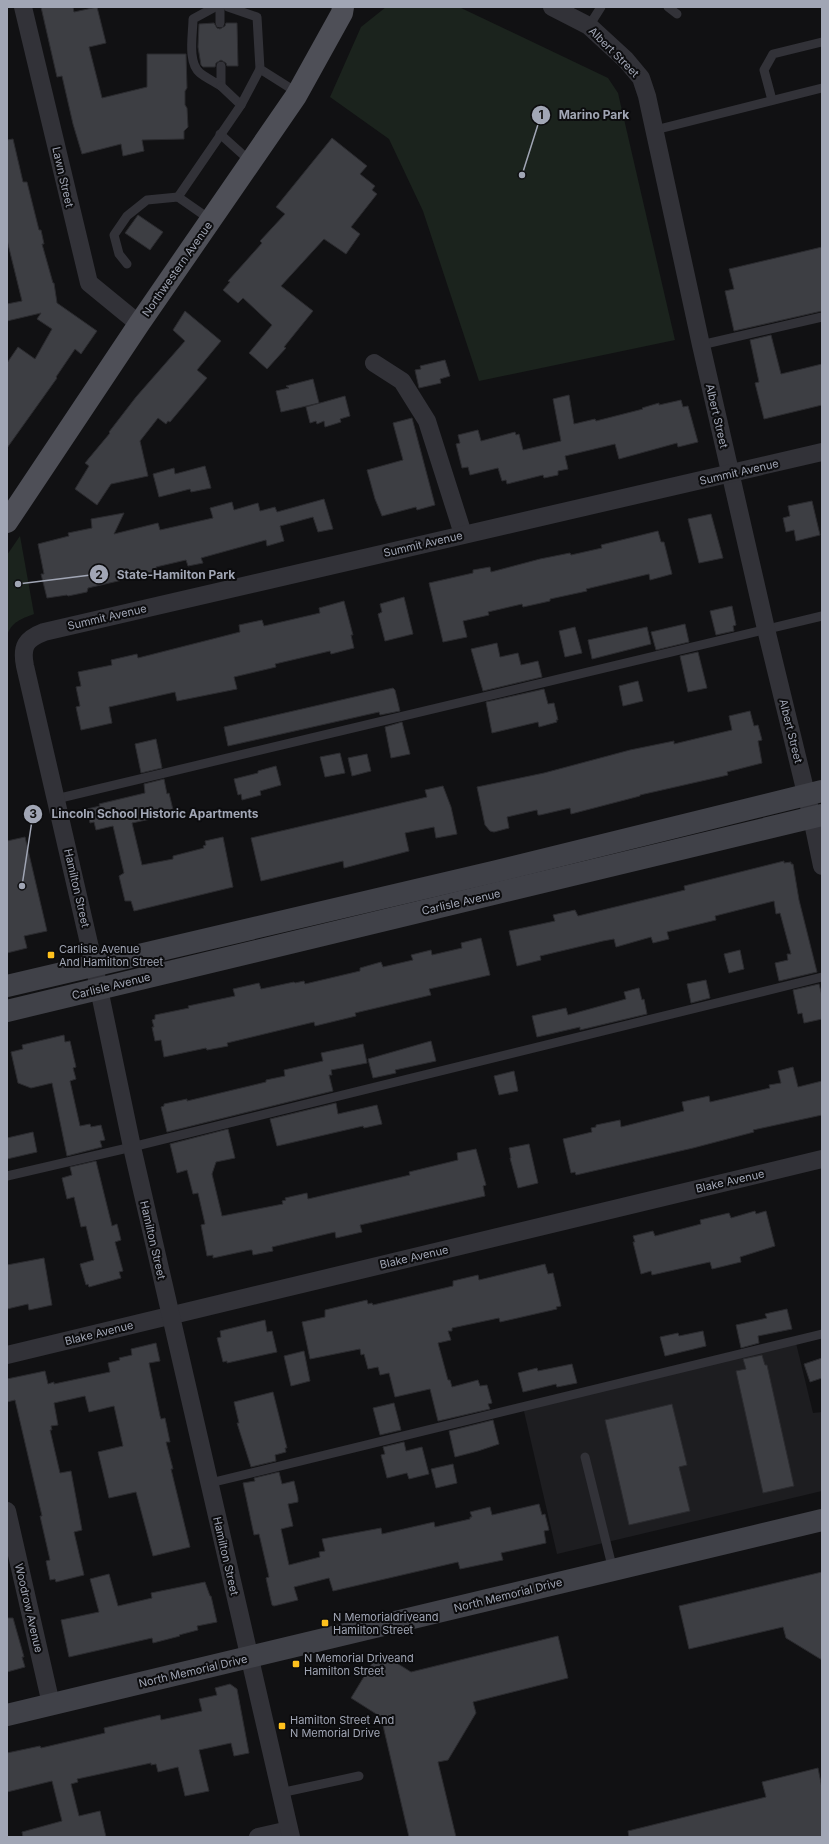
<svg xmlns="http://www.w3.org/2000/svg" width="829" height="1844" font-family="Inter,sans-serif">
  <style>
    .built { fill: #1d1d20 }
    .green { fill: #1b231d }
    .building { fill: #3d3e43; stroke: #2b2b2f }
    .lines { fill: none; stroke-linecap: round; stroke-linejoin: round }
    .lane { stroke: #323238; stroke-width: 9 }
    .street { stroke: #323238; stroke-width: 18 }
    .secondary { stroke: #404148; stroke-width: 22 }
    .primary { stroke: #4e4f57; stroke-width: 22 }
    .poi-dot { fill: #ffc11d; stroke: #0c0c0e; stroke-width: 1.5 }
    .labels { text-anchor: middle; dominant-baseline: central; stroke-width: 4; stroke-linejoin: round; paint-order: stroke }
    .street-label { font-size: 11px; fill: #a1a6b5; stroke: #0c0c0e }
    .poi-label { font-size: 11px; fill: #a1a6b5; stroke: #0c0c0e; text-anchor: start }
    .leader { fill: none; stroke: #a1a6b5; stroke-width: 1.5 }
    .callout-dot { fill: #a1a6b5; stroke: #0c0c0e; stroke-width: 1.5 }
    .mark-label { font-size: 12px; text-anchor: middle; font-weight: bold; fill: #111 }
    .callout-label { font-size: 12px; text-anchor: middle; font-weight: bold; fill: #a1a6b5; stroke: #0c0c0e; stroke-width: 4; stroke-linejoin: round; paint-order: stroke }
  </style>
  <rect width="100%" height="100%" fill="#111113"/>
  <polygon class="built" points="796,1343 813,1413 822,1412 822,1491 557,1554 523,1407"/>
  <g class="green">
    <polygon points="386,7 459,7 608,78 618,93 675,340 479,381 423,211 389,139 330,97 361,27"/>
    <path d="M 20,536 L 34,614 C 21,619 11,622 7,636 L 7,555 Z"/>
  </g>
  <g class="building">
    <polygon points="41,7 73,7 74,12 97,7 106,43 89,47 102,98 147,87 147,54 186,54 187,88 185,91 185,105 187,108 188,127 184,131 184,139 142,140 144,151 123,156 121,144 82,154 73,124 62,76 57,77"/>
    <polygon points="214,23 217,28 220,29 225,26 226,23 237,23 238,66 227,66 226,63 221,60 216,63 215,67 203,67 201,65 198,47 199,24"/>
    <polygon points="332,138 367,166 360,174 375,186 372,190 377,194 351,227 360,234 346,254 324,239 281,286 313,311 284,347 286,348 267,369 249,353 272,325 243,298 238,303 223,290 230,282 228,281 262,243 260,241 285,214 276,207"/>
    <polygon points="13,139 23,182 27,182 39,230 41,230 44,244 42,244 53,283 54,283 57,303 97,331 81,354 75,349 56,377 57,378 7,448 7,363 18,347 35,359 52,329 37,319 41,313 7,321 7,304 22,301 7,240 7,140"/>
    <polygon points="138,215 163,232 150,250 125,233"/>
    <polygon points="822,247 822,311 734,331 725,291 734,289 729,269"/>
    <polygon points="185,311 221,341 197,370 207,378 170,422 168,421 166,424 158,418 140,441 148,476 111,484 97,505 75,489 89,466 85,463 110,433 109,432 136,397 185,341 173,330"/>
    <polygon points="771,335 781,374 822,364 822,405 764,419 755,383 759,382 750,340"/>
    <polygon points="445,360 450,376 440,379 441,383 419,388 415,370 421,369 420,366"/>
    <polygon points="313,379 319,403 281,412 276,391 289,388 286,386"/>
    <polygon points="569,395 574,424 595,419 596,421 643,409 642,408 659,403 659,405 681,400 683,407 688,406 698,442 678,447 677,443 619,459 615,444 565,456 568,469 558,471 558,475 544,478 543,475 507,484 506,480 502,481 498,468 470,475 468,467 462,468 456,444 460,443 458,435 478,430 481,441 515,432 516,435 519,434 523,450 561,441 553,399"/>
    <polygon points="345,396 350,416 340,419 341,422 325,427 324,421 317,424 316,421 310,423 306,407"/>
    <polygon points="412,418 435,505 417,510 416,507 382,516 375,499 367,470 403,460 393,423"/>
    <polygon points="205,466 211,488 191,492 190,489 159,497 153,474 174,468 175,474"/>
    <polygon points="324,499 333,529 318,532 313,517 280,526 284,541 267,546 266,540 201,558 203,563 188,566 186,560 156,567 157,572 88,588 87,592 68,596 67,595 47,598 41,574 44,574 38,544 69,536 68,533 92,528 91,519 124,513 114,534 158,523 160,530 213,518 210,508 232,502 234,510 258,503 260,511 275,507 277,512"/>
    <polygon points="812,501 820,535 796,541 794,530 786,532 783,518 790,516 788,506"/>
    <polygon points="711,514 723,558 699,563 688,519"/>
    <polygon points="658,531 661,542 664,542 672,574 650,580 649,574 586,589 587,591 550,599 550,601 523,607 522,604 488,612 489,615 463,621 467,637 443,642 429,583 473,573 473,570 490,567 491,572 540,559 570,553 571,555 602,548 601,545"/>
    <polygon points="404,597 413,634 385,641 378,614 382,612 380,604"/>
    <polygon points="344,601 353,635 351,635 354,648 331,654 330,651 275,664 276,667 234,677 237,689 177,701 175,692 109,707 112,723 81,730 76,707 80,706 76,687 81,686 78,672 112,665 111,660 137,654 138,658 240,632 239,625 262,620 264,626 320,613 319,608"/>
    <polygon points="732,606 736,625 733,626 734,631 716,635 710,611"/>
    <polygon points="685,624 689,642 656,650 651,632"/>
    <polygon points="575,627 582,653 565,657 559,631"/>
    <polygon points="647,627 651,644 592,659 588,640"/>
    <polygon points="497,643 500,657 518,653 521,665 538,661 542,677 483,691 471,649"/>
    <polygon points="698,652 707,688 688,692 680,656"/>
    <polygon points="638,681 643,701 623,706 619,686"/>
    <polygon points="393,688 395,690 400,711 380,715 379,712 228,746 224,727"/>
    <polygon points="544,689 548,704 554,703 558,720 556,720 557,722 539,727 538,722 492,733 486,702"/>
    <polygon points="750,711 754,726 758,725 762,740 758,741 762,763 727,772 728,775 640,795 640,796 571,814 570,808 540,815 538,815 537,810 507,817 509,828 494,832 490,831 485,825 477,787 544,773 630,750 674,741 674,744 732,730 729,716"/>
    <polygon points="402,722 410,754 391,758 385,727"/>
    <polygon points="156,739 162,768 141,773 135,744"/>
    <polygon points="340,753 345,773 325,777 320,757"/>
    <polygon points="367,754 371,771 352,776 348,758"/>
    <polygon points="276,766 281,785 260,791 261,795 242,800 241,794 238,795 234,779 258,773 258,771"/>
    <polygon points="164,779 167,794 169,793 174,814 132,823 142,865 173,859 173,856 204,848 203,846 206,845 205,841 223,837 233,887 134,911 131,901 125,901 119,876 124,873 113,826 96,830 94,822 90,823 87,809 100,806 99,804 145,793 144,784"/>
    <polygon points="443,786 451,807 457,834 436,838 434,827 405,833 409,851 344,868 343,861 261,881 251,838 427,797 425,790"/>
    <polygon points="25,837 47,931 24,936 27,948 7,953 7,841"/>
    <polygon points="784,861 784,863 791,862 791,864 793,864 799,900 817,972 779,981 775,963 788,960 787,954 791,954 780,913 776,914 774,901 715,916 716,920 667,932 669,939 653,943 651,937 616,947 614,939 603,941 540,956 541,960 517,966 509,931 555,921 553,915 575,910 578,916 685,890 684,886"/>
    <polygon points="481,938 490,975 429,989 431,995 355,1013 356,1016 315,1026 314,1022 227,1043 228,1046 207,1050 206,1048 164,1057 161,1040 155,1041 152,1027 154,1027 152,1020 155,1019 155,1015 189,1008 188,1006 235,996 233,989 259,983 261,989 294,982 295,983 304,981 305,984 360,971 360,968 381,962 383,967 413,960 411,955 431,950 432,955 462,948 461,943"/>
    <polygon points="740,950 744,969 729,973 724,954"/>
    <polygon points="706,980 710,998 691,1003 687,984"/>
    <polygon points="819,984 822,996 822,1019 804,1023 802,1013 798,1014 793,990"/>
    <polygon points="639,988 642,1000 644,999 647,1014 580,1030 580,1027 537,1037 532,1016 566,1008 568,1015 626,999 624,992"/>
    <polygon points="64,1035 65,1042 70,1041 76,1067 73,1068 76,1079 70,1081 80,1126 90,1124 91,1127 101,1125 105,1140 100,1141 102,1147 67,1156 52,1083 31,1088 18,1083 11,1052 23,1049 22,1045"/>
    <polygon points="431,1041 436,1061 395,1070 396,1073 373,1078 368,1059"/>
    <polygon points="363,1044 367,1063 331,1070 332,1075 329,1075 333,1091 167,1132 161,1107 164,1106 164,1104 187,1099 187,1101 266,1082 266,1080 285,1076 284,1070 323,1061 321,1053"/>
    <polygon points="793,1067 798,1087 822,1081 822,1115 753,1130 754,1132 693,1148 576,1175 575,1172 571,1173 563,1139 592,1132 591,1128 596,1127 596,1125 620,1120 621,1127 684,1111 682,1102 709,1096 710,1102 770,1088 769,1085 781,1083 778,1071"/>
    <polygon points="514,1071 518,1091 499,1095 494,1076"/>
    <polygon points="336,1103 338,1114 377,1105 382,1124 364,1128 363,1126 277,1146 270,1119"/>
    <polygon points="228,1129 235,1158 216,1162 212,1174 222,1216 283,1204 282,1201 286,1200 285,1198 307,1193 308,1199 410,1175 409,1172 458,1160 457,1153 476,1149 486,1185 483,1186 485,1196 360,1225 362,1232 336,1238 335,1232 272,1247 273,1251 253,1255 252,1250 250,1250 213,1258 213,1255 207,1256 201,1225 205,1224 198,1193 193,1194 187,1170 177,1173 170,1144"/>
    <polygon points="33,1132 37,1152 7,1159 7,1138"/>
    <polygon points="529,1144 538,1183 518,1188 510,1158 511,1158 509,1148"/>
    <polygon points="96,1161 112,1226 117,1224 121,1240 115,1242 123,1271 119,1272 121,1278 89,1287 88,1284 86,1285 80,1264 94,1260 86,1226 81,1227 74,1197 67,1199 62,1178 72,1175 70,1167"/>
    <polygon points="755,1211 756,1214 766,1211 775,1246 740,1257 741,1262 712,1269 710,1262 652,1275 651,1271 641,1274 633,1242 635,1242 633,1236 653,1231 655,1236 701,1224 700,1220 729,1213 731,1218"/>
    <polygon points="44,1258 52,1305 29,1310 28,1304 7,1309 7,1265"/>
    <polygon points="545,1264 548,1274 553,1273 561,1306 556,1307 557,1309 500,1322 499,1318 452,1328 452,1331 448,1331 451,1340 438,1343 448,1380 450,1380 452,1387 478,1380 480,1386 487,1385 492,1403 488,1404 490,1409 438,1421 430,1389 395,1397 389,1373 380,1375 378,1367 368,1369 364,1354 361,1355 360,1349 310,1359 302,1322 325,1317 325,1310 367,1300 368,1304 372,1303 373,1305 453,1286 453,1281 478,1275 479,1280"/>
    <polygon points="787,1309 792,1329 758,1336 759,1343 741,1348 736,1325 767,1318 765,1314"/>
    <polygon points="265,1320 267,1332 272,1331 277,1352 227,1363 227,1361 223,1362 217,1338 221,1337 220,1331"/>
    <polygon points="703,1331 706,1346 665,1356 660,1337 678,1333 679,1336"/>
    <polygon points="156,1343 160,1361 149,1363 160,1416 161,1419 165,1418 170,1442 166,1442 173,1469 171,1469 190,1547 153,1556 136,1492 109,1498 98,1452 123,1446 114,1406 89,1412 85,1396 54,1403 58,1425 51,1426 52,1430 50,1430 60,1473 71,1471 82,1530 74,1532 84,1575 56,1582 55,1579 50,1580 46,1561 50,1560 40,1516 42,1516 15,1400 7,1402 7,1379 45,1371 48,1384 54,1382 54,1384 110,1372 108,1363 120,1360 119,1358 132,1355 131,1349"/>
    <polygon points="304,1351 310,1381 291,1386 284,1356"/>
    <polygon points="762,1355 765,1365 767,1365 794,1486 763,1493 736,1371 746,1369 743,1359"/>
    <polygon points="822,1358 822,1378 810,1382 804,1364"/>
    <polygon points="572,1364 577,1383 557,1387 556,1384 523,1392 518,1373 537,1368 538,1371"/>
    <polygon points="273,1392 287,1448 285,1448 286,1452 275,1455 276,1461 251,1467 237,1423 239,1423 234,1402"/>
    <polygon points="394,1403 401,1430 380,1435 373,1408"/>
    <polygon points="672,1404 687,1465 679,1467 690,1511 629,1525 605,1420"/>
    <polygon points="493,1420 499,1444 478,1451 455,1457 449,1431"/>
    <polygon points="404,1442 406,1451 422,1447 429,1474 409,1479 407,1473 387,1478 381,1455 385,1454 383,1447"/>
    <polygon points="453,1464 457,1483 436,1488 431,1469"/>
    <polygon points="279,1472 282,1484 294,1481 298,1498 298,1502 288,1504 293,1526 281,1529 289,1565 320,1557 319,1552 325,1551 322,1539 381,1528 382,1534 434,1522 435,1527 470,1519 470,1517 472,1517 470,1512 490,1507 492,1515 539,1504 542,1515 545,1514 549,1530 544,1531 546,1543 501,1553 503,1560 460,1569 458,1562 333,1591 329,1578 294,1587 298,1600 274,1606 272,1605 266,1578 269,1577 259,1534 254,1535 243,1483 255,1481 254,1478"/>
    <polygon points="822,1572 822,1660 786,1638 783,1627 689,1649 679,1606"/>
    <polygon points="109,1574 118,1606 152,1598 151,1593 205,1582 210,1596 211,1596 217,1622 197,1626 198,1630 179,1635 180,1636 153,1643 152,1638 69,1657 61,1620 99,1612 90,1579"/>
    <polygon points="7,1618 13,1618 24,1657 22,1657 25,1667 7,1672"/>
    <polygon points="558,1636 568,1678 473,1702 476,1713 448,1760 438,1762 456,1837 409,1837 381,1717 351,1698 379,1652 411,1672"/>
    <polygon points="230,1684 237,1689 249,1753 234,1756 231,1743 199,1750 209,1791 185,1796 178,1767 158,1772 156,1764 151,1765 151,1763 77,1779 78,1782 71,1784 79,1816 100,1811 106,1837 23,1837 22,1832 62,1821 52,1781 7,1792 7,1753 40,1746 41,1748 105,1733 104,1728 160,1715 161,1720 202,1711 199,1699 217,1695 215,1688"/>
    <polygon points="818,1768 822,1788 822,1837 629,1837 628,1831 766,1797 762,1782"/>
  </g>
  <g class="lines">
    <g class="lane">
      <path d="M 215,7 L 193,19 C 193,34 187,62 200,73 C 206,78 215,82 221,86 L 221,66"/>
      <polyline points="220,7 220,23"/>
      <polyline points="228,7 257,17 260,69 298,93"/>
      <polyline points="668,7 677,14"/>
      <polyline points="589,26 601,7"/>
      <polyline points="221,86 241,105"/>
      <polyline points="772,100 764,70 773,54 822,42"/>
      <polyline points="655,130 822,88"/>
      <polyline points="220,134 251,162"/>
      <polyline points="211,220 178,197 241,105 260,69"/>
      <polyline points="127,264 119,254 114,235 127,216 147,200 178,197"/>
      <polyline points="701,345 822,317"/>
      <polyline points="56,799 822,616"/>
      <polyline points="7,1176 132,1147 822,977"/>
      <polyline points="585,1457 613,1570"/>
      <polyline points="210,1483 822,1334"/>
      <polyline points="280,1793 359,1776"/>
    </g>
    <g class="street">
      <polyline points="23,7 89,283 139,324"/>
      <polyline points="552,7 589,26 626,60 641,78 647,96 701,345 766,629 812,818 822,866"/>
      <polyline points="374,363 402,381 427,421 463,534"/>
      <polyline points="7,1355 822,1159"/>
      <polyline points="7,1511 51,1704"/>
      <polyline points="258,1837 289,1830"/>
      <path d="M 291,1837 L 132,1147 L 94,965 L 25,666 C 21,646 26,639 44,632 L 822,452"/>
    </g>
    <g class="secondary">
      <polyline points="7,986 493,872 822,791"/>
      <polyline points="7,1011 822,815"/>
      <polyline points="7,1715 822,1520"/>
    </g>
    <polyline class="primary" points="7,522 139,324 296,96 342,13 343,7"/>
  </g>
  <g class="poi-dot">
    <rect x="47" y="951" width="8" height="8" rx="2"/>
    <rect x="321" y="1619" width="8" height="8" rx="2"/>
    <rect x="292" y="1660" width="8" height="8" rx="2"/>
    <rect x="278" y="1722" width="8" height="8" rx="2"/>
  </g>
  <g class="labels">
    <g class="street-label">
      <text transform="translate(614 52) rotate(45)">Albert Street</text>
      <text transform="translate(63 177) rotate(77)">Lawn Street</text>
      <text transform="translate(177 269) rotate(-55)">Northwestern Avenue</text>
      <text transform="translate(717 416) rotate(77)">Albert Street</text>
      <text transform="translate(739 472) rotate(-13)">Summit Avenue</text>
      <text transform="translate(423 544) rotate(-13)">Summit Avenue</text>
      <text transform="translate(107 617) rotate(-13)">Summit Avenue</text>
      <text transform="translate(791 731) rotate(76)">Albert Street</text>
      <text transform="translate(77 888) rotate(77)">Hamilton Street</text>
      <text transform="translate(461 902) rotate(-13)">Carlisle Avenue</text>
      <text transform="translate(111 986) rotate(-14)">Carlisle Avenue</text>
      <text transform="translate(730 1181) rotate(-13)">Blake Avenue</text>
      <text transform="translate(153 1240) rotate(77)">Hamilton Street</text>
      <text transform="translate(414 1257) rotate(-13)">Blake Avenue</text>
      <text transform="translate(99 1333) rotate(-14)">Blake Avenue</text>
      <text transform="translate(226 1556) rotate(77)">Hamilton Street</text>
      <text transform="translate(508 1595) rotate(-14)">North Memorial Drive</text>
      <text transform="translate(29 1608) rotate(77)">Woodrow Avenue</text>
      <text transform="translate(193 1671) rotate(-13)">North Memorial Drive</text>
    </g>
    <g class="poi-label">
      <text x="59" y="949">Carlisle Avenue<tspan x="59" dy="13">And Hamilton Street</tspan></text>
      <text x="333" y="1617">N Memorialdriveand<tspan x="333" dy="13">Hamilton Street</tspan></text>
      <text x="304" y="1658">N Memorial Driveand<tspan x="304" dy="13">Hamilton Street</tspan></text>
      <text x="290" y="1720">Hamilton Street And<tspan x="290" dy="13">N Memorial Drive</tspan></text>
    </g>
  </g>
  <path class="leader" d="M522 175L541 115M18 584L99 574M22 886L33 814"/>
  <g class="callout-dot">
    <circle cx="522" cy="175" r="4"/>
    <circle cx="18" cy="584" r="4"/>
    <circle cx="22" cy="886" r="4"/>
    <circle cx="541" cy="115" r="10"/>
    <circle cx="99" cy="574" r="10"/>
    <circle cx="33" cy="814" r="10"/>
  </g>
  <g class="mark-label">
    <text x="541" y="119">1</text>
    <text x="99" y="579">2</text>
    <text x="33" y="818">3</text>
  </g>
  <g class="callout-label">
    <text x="594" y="119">Marino Park</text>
    <text x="176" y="579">State-Hamilton Park</text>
    <text x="155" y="818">Lincoln School Historic Apartments</text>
  </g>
  <rect width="829" height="1844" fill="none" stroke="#a1a6b5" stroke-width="16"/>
</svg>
